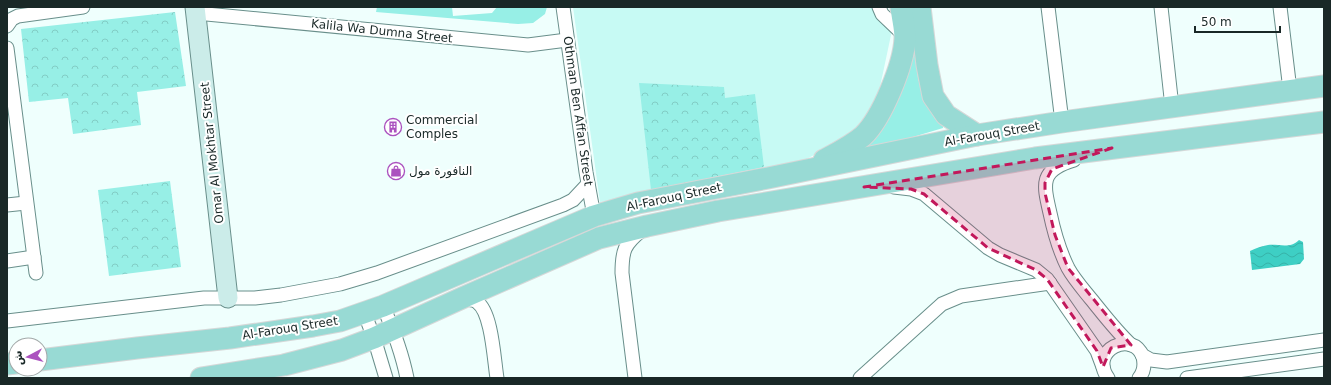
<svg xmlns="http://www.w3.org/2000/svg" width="1331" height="385" font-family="'DejaVu Sans','Noto Sans Arabic',sans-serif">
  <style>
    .built { fill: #c7faf4 }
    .park { fill: url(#park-crowns) }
    .garden { fill: #97efe6 }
    .water { fill: url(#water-waves) }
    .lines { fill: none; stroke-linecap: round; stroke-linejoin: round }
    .street-casing { stroke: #698f8b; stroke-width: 15 }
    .secondary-casing { stroke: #698f8b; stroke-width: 21 }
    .primary-casing { stroke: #d6d8d8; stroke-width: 23 }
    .street { stroke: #fff; stroke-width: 13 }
    .secondary { stroke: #cbece9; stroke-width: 19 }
    .primary { stroke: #98dad4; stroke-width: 21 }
    .marked { fill: #c2185b; fill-opacity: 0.2; stroke: #c2185b; stroke-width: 3; stroke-dasharray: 8 5; stroke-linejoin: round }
    .labels { text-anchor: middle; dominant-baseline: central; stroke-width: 4; stroke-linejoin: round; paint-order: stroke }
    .street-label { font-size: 12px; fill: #192827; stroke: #fff }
    .poi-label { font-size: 12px; fill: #192827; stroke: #fff; text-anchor: start }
  </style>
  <defs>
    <pattern id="park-crowns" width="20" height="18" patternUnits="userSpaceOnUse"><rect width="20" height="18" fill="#97efe6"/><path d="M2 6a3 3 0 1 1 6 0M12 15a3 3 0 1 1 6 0" fill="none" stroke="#82cdc5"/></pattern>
    <pattern id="water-waves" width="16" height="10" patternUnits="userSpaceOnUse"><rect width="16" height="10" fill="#3ecfc4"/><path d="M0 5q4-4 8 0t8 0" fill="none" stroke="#36b2a8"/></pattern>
  </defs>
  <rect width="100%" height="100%" fill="#effffd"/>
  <polygon class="built" points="573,7 887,7 891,35 877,101 855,129 830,146 796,165 600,202"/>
  <g class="park">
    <polygon points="175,12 186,86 137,92 141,125 73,134 68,98 29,102 21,29"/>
    <polygon points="639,83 724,87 725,98 755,94 764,167 651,190"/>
    <polygon points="170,181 181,267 109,276 98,190"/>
  </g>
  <g class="garden">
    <polygon points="377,7 452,7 453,16 492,13 497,7 547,7 545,14 533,23 518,24 376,12"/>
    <polygon points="915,42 918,78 924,99 943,125 943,128 856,154"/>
  </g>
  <path class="water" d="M 1299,240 L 1303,242 L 1304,259 L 1300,264 L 1252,270 L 1250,251 C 1256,248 1262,246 1268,245 C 1280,244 1290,249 1299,240 Z"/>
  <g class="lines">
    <g class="street-casing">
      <g id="street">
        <polyline points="563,7 586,172 594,216"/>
        <polyline points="879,7 882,14 905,36"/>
        <polyline points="1048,7 1062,122"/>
        <polyline points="1161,7 1172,107"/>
        <polyline points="1280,7 1290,90"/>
        <polyline points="196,13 528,45 567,40"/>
        <polyline points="7,26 12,19 18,16 83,7"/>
        <polyline points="7,48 36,273"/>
        <path d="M 1074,160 C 1040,170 1043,183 1050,213 C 1054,232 1059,250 1068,268 C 1074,279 1083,289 1091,299 C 1104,315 1116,331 1131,345"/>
        <polyline points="894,187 911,189 924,194 988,248 1000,255 1036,270 1047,279 1097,351 1103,367"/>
        <polyline points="7,205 26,203"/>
        <polyline points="7,261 34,257"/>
        <path d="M 462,298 C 466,299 473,299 477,302 C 492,312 494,360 497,378"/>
        <path d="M 383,306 C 393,329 402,353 407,378"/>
        <polyline points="364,312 374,338 386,378"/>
        <polyline points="7,321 204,298 255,298 281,295 340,284 377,273 563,205 573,200 588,184"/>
        <polyline points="1142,355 1151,360 1167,362 1324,340"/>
        <path d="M 635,378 L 622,273 C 622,251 624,244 642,230"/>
        <polyline points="860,378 942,304 961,296 1050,283"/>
        <path d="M 1108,378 C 1088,350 1133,329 1143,357 C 1145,365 1144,372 1139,378"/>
        <polyline points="1187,378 1324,359"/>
      </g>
    </g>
    <g class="secondary-casing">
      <polyline id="secondary" points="195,7 228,298"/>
    </g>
    <g class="primary-casing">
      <g id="primary">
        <polyline points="920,7 927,65 933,96 946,115 977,135"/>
        <path d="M 824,160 C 837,153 851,146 863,136 C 882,118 904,64 905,38 C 905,28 902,17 901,7"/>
        <polyline points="40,360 137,348 230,338 313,326 340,321 383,306 594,216 638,203 768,178 977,135 1062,122 1324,86"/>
        <polyline points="7,364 16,363"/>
        <polyline points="201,378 284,365 342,350 374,338 462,298 599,238 647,226 718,211 1035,158 1324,122"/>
      </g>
    </g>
    <use href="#street" class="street"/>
    <use href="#secondary" class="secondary"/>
    <use href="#primary" class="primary"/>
  </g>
  <path class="marked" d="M 1112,148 L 1052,169 L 1045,183 L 1045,193 L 1055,235 L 1068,268 L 1131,345 L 1111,348 L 1103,367 L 1097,351 L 1047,279 L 1036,270 L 988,248 L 924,194 L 911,189 L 864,187 Z"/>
  <defs>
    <g id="building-ring" transform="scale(0.9)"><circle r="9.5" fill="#fff" stroke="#ab52bf" stroke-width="1.5"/><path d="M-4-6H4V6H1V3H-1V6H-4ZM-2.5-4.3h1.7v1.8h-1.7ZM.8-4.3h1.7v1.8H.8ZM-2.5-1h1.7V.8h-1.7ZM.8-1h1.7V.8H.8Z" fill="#ab52bf"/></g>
    <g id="shop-ring" transform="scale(0.9)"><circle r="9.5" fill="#fff" stroke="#ab52bf" stroke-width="1.5"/><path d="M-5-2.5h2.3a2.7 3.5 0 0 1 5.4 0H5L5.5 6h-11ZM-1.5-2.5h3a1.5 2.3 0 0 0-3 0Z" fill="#ab52bf"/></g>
  </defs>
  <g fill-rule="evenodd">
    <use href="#building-ring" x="393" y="127"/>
    <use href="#shop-ring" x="396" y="171"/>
  </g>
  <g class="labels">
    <g class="street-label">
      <text transform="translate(382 31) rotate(6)">Kalila Wa Dumna Street</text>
      <text transform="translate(578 111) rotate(82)">Othman Ben Affan Street</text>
      <text transform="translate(992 134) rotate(-10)">Al-Farouq Street</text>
      <text transform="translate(212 153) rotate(-96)">Omar Al Mokhtar Street</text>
      <text transform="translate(674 197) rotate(-12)">Al-Farouq Street</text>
      <text transform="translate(290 328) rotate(-9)">Al-Farouq Street</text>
    </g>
    <g class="poi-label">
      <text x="406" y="120">Commercial<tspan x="406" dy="14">Comples</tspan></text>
      <text x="409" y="171">النافورة مول</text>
    </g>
  </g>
  <rect width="1331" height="385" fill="none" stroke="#192827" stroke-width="16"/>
  <g transform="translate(28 357) rotate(263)"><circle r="19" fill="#ffffff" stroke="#a3a9a9"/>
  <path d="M0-3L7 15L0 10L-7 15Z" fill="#ab52bf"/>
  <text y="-6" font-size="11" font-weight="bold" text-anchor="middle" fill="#192827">ش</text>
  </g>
  <path d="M1195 26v6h85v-6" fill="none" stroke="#192827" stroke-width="2"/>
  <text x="1201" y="26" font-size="12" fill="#192827" stroke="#ffffff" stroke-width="3" paint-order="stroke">50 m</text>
</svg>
